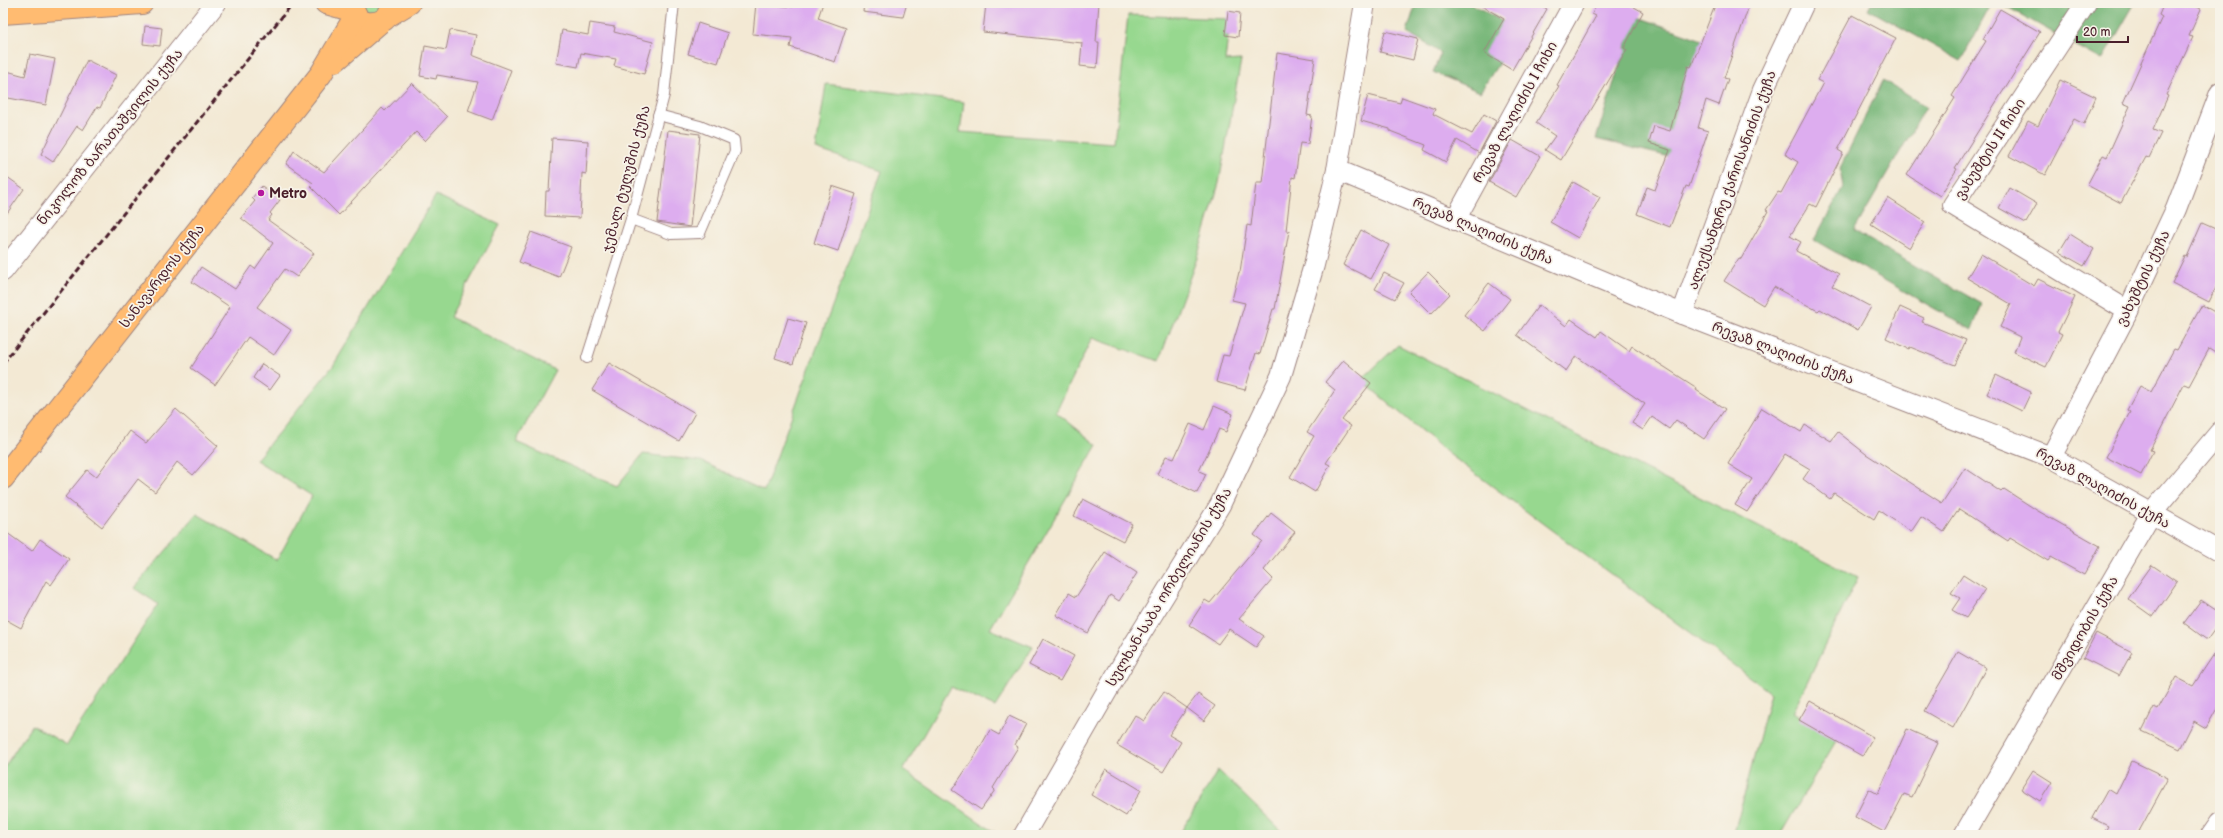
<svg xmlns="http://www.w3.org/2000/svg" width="2223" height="838" font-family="'Balsamiq Sans','Noto Sans Georgian',sans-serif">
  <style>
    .green { fill: #97d88f; stroke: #707c5d }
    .forest { fill: #79b87a; stroke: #626c52 }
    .building { fill: #ddadef }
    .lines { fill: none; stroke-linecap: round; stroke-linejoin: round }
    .service-casing { stroke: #9e8480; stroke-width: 12 }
    .minor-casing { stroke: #9e8480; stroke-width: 22 }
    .primary-casing { stroke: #9e8480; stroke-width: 24 }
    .trunk-casing { stroke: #9e8480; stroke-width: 24 }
    .service { stroke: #fff; stroke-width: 10 }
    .minor { stroke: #fff; stroke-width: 20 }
    .primary { stroke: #ffbb71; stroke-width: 22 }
    .trunk { stroke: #ffbb71; stroke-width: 22 }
    .rail { stroke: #4a1f2b; stroke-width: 3; stroke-dasharray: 6 3; stroke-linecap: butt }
    .poi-dot { fill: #b5179e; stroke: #f7f3e8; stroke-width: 1.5 }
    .labels { text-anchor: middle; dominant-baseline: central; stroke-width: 3.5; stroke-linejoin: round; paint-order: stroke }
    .street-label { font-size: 14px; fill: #4a1f2b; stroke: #f7f3e8 }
    .poi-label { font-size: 14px; font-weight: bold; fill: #4a1f2b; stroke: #f7f3e8; text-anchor: start }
  </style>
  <rect width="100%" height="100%" fill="#f7f3e8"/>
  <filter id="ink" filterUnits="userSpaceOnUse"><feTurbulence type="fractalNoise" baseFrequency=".025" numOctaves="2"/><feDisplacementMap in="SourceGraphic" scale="8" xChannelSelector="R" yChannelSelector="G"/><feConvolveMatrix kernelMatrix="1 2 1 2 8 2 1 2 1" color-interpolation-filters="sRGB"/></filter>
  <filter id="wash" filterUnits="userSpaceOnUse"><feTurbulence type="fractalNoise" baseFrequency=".012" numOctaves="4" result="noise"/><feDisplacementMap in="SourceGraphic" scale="16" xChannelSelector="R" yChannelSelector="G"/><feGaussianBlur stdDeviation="0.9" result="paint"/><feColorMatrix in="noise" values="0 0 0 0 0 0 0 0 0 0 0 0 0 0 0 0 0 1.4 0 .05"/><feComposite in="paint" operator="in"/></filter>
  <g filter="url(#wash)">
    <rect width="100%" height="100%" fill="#f3e9d4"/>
    <g class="green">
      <polygon points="361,3 382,3 379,12 366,13"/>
      <polygon points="1128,15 1230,19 1225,61 1241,60 1219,183 1197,258 1159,361 1092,338 1056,412 1097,445 990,629 1033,647 995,707 951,687 903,770 999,835 3,835 3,769 32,725 67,745 158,604 134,588 197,514 277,560 312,496 256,460 333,366 436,195 500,225 450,317 555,370 516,442 617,486 643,454 701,461 764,491 882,171 816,149 826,84 964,102 960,132 1114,143"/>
      <polygon points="1398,345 1858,577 1792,713 1839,736 1780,835 1737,835 1734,833 1771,693 1449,454 1361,380"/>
      <polygon points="1218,770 1285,835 1179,835"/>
    </g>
    <g class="forest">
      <polygon points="1416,3 1470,3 1520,31 1480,92 1433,72 1441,53 1407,32"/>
      <polygon points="1871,3 1992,3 1961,61 1868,9"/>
      <polygon points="2000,3 2135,3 2102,60"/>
      <polygon points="1635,16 1708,42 1678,159 1596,139"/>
      <polygon points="1883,80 1926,107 1854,231 1982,304 1972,330 1814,240 1843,187 1840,168"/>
    </g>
    <g id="blocks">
      <g class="building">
        <polygon points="756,3 793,7 795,3 823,3 818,18 846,28 835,62 790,47 792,38 753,34"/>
        <polygon points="864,3 907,3 903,17 863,12"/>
        <polygon points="986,3 1099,3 1096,42 1099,42 1097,68 1080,66 1082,43 983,32"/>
        <polygon points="1477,3 1537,3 1547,9 1512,70 1484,53 1504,19"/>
        <polygon points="1597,3 1627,3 1643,12 1624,48 1627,50 1561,160 1545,150 1555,136 1536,123 1559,86 1557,85 1596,16 1592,14"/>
        <polygon points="1716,3 1750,3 1724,78 1728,79 1719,105 1706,100 1698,128 1708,131 1689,187 1686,186 1670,227 1637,214 1647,187 1655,190 1670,150 1649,143 1654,126 1670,131 1688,66 1691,67"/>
        <polygon points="2164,3 2189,3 2201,9 2189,36 2193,37 2166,95 2168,96 2153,130 2161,133 2149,158 2146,157 2121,203 2087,185 2103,155 2107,157 2130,106 2123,103 2162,17 2159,15"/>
        <polygon points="2000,9 2040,32 1955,168 1957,169 1940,196 1907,175 1955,98 1952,96 1986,41 1983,39"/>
        <polygon points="1228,11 1240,13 1238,37 1225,35"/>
        <polygon points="1852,15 1896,38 1838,150 1843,153 1816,207 1810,204 1790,236 1801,242 1796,251 1839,274 1832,286 1871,307 1858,330 1820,309 1818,311 1774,287 1763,305 1724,281 1739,258 1741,259 1768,211 1766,210 1778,192 1781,193 1798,162 1785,154 1823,83 1817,80"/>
        <polygon points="590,23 615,27 614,32 653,42 644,74 614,66 616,59 581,53 578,67 556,63 562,30 588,35"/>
        <polygon points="698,23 728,33 718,63 688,54"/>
        <polygon points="145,26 162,28 160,46 143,44"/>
        <polygon points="450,30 476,35 472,55 511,70 492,120 468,111 478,82 437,75 436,79 420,76 425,46 446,50"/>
        <polygon points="1385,31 1418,39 1413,60 1380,52"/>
        <polygon points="1277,53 1315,59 1307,115 1312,116 1308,144 1300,143 1295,178 1292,177 1286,231 1289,231 1275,309 1273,309 1260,354 1256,353 1245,390 1216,382 1223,355 1229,356 1245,303 1232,300 1239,272 1240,272 1247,225 1251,226 1256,183 1262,183"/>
        <polygon points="30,54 55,59 46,105 3,97 3,70 25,76"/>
        <polygon points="87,60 116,75 100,108 97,107 83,130 77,126 53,162 41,154"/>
        <polygon points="2060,80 2096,97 2084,124 2074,119 2045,175 2009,156 2028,121 2038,126"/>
        <polygon points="412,83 447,117 425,141 416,132 339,215 310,186 313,183 286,164 294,151 324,172 382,108 385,111"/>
        <polygon points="1368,95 1400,103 1402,97 1435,109 1433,114 1472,134 1484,114 1496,121 1479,153 1457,140 1446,162 1424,150 1426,145 1390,131 1390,129 1361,121"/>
        <polygon points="668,130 700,134 690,227 657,222"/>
        <polygon points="552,138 588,141 586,174 582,173 580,218 545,216 546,191 549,191"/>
        <polygon points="1512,140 1540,156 1516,197 1489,182"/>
        <polygon points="3,174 24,189 3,219"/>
        <polygon points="1573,182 1600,197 1578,238 1550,222"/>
        <polygon points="262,186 280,200 270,213 272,215 268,220 314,253 297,277 285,269 257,307 291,330 274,355 248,337 215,385 191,368 230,307 192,282 201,267 235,289 251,266 255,269 273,243 241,218 255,201 252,198"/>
        <polygon points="832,186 856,194 838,251 814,243"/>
        <polygon points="2010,188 2037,204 2026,223 1999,208"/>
        <polygon points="1888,198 1925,222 1909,248 1871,224"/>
        <polygon points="2202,223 2220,231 2220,280 2209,302 2172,283 2185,256 2187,257"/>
        <polygon points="1361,230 1389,245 1371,279 1343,265"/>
        <polygon points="531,232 571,247 559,277 519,262"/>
        <polygon points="2070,234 2094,249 2084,266 2059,252"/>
        <polygon points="1981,254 2034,286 2038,279 2075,297 2058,332 2062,334 2046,367 2014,352 2020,337 2000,327 2011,304 1967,278"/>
        <polygon points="1428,272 1450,294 1431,314 1409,292"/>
        <polygon points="1384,273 1404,283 1395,299 1375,289"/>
        <polygon points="1489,283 1510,299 1485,331 1464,315"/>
        <polygon points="1539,305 1566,326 1571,319 1597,337 1601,331 1629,351 1632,346 1697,388 1696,390 1725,409 1704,439 1676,420 1669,429 1652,417 1643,430 1632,423 1645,404 1576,356 1566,371 1517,335"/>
        <polygon points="2202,305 2220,315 2220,356 2209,349 2189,386 2184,384 2150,450 2153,451 2141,475 2106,457 2130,412 2127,410 2140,386 2151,392 2174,349 2177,350"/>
        <polygon points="1900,307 1924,318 1922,322 1966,340 1955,365 1910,347 1909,349 1886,338"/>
        <polygon points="788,318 806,323 793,364 775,358"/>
        <polygon points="1343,360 1371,383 1342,420 1351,426 1326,463 1330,465 1315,492 1290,477 1314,436 1307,432 1335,390 1325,382"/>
        <polygon points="609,363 695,413 679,441 592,390"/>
        <polygon points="262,364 280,376 270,390 253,378"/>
        <polygon points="1996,375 2031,392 2022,411 1987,394"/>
        <polygon points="1214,406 1233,414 1226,432 1219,429 1199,471 1206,474 1197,493 1157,474 1166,456 1174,459 1190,424 1204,430"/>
        <polygon points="1762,408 1801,432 1805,425 1831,441 1838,432 1866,454 1942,503 1965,468 2001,492 2004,489 2038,511 2100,546 2084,575 2051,557 2048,561 2010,538 2008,541 1959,509 1944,532 1921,517 1911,532 1879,510 1874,519 1834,493 1830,499 1803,479 1810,469 1785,454 1747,512 1735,505 1752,479 1728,464"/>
        <polygon points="176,409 218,446 193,475 177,462 155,492 138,479 102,527 65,497 87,470 96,477 130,431 146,443"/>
        <polygon points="1083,499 1132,524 1123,541 1074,516"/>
        <polygon points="1271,513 1295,532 1264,570 1273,579 1239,619 1264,636 1256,647 1229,629 1218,644 1189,625 1205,600 1210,603 1262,541 1254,535"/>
        <polygon points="3,530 32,551 40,539 69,559 51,585 46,581 21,628 3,618"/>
        <polygon points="1105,552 1137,573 1119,601 1110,595 1088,633 1056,615 1069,593 1076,597"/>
        <polygon points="2152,565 2177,582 2153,617 2128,599"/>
        <polygon points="1963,575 1985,589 1966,618 1952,610 1960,598 1951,593"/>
        <polygon points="2201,600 2220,613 2220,622 2207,640 2184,623"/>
        <polygon points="2096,633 2132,652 2119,676 2083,658"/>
        <polygon points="1043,639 1074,656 1060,681 1029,665"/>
        <polygon points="2220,645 2220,703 2206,728 2194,721 2180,749 2142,731 2154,707 2158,709 2176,677 2193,686"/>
        <polygon points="1958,652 1986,668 1953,728 1924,711"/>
        <polygon points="1164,692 1187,708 1169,735 1181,742 1163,772 1117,745 1135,715 1144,721"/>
        <polygon points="1198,694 1215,706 1204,721 1187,708"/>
        <polygon points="1810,701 1873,737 1862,756 1799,720"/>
        <polygon points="1009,716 1026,724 1015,745 1018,747 993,788 995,790 981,810 952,790 975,756 990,730 999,735"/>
        <polygon points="1907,729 1938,743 1912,797 1904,794 1884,832 1855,817 1869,789 1878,794"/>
        <polygon points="2132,761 2168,778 2137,835 2103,835 2108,826 2092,818 2108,789 2116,794"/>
        <polygon points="1106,769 1141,790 1126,816 1091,795"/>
        <polygon points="2033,770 2052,782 2040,801 2021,789"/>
      </g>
    </g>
  </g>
  <g filter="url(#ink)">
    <use href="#blocks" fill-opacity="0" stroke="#9e8480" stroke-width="1"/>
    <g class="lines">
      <g class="service-casing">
        <g id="service">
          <polyline points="631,219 671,234 700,233 735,151 734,140 700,126 658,115"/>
          <polyline points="587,358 631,219 664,95 674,3"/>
        </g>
      </g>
      <g class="minor-casing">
        <g id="minor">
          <polyline points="2086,3 1953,205 2128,311"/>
          <polyline points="1337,170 1682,314 2051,457 2220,552"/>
          <polyline points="1455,220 1574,3"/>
          <polyline points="3,271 216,3"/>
          <polyline points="1682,314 1763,90 1804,3"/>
          <polyline points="2051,457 2128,311 2176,209 2220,93"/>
          <polyline points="1024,835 1133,646 1220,505 1281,376 1314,265 1337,170 1365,3"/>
          <polyline points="1964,835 2151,514 2220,432"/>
          <polyline points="2211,835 2220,822"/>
        </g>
      </g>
      <g class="primary-casing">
        <polyline id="primary" points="389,15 409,3"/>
      </g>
      <g class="trunk-casing">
        <g id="trunk">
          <polyline points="326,3 354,11"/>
          <polyline points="3,13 142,3"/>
          <path d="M 366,23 C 381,25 391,18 392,3"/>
          <polyline points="335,61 379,23"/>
          <polyline points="3,478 321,74 356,15"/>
        </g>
      </g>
      <use href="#service" class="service"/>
      <use href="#minor" class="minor"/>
      <use href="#primary" class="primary"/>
      <use href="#trunk" class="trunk"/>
      <polyline class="rail" points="3,363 293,3"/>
    </g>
  </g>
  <circle class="poi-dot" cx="261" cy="193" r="4"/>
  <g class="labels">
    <g class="street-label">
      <text transform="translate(1515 112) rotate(-61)">რევაზ ლაღიძის I ჩიხი</text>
      <text transform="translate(110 137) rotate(-51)">ნიკოლოზ ბარათაშვილის ქუჩა</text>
      <text transform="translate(1990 149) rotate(-57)">ვახუშტის II ჩიხი</text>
      <text transform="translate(626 179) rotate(-75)">ჯემალ ტუღუშის ქუჩა</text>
      <text transform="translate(1732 180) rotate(-70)">ალექსანდრე ქაროსანიძის ქუჩა</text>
      <text transform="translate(1483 231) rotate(23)">რევაზ ლაღიძის ქუჩა</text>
      <text transform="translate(162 276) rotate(-52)">სანავარდოს ქუჩა</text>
      <text transform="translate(2143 278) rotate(-64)">ვახუშტის ქუჩა</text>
      <text transform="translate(1783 353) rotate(21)">რევაზ ლაღიძის ქუჩა</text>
      <text transform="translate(2103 488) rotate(29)">რევაზ ლაღიძის ქუჩა</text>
      <text transform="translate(1169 587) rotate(-59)">სულხან-საბა ორბელიანის ქუჩა</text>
      <text transform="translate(2085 628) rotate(-60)">მშვიდობის ქუჩა</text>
    </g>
    <g class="poi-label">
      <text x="269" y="193">Metro</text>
    </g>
  </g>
  <rect width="2223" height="838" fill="none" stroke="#f7f3e8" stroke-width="16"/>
  <path d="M2077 36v6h51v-6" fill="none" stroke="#4a1f2b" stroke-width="2"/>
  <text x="2083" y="36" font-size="12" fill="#4a1f2b" stroke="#f7f3e8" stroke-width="3" paint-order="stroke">20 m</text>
</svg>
